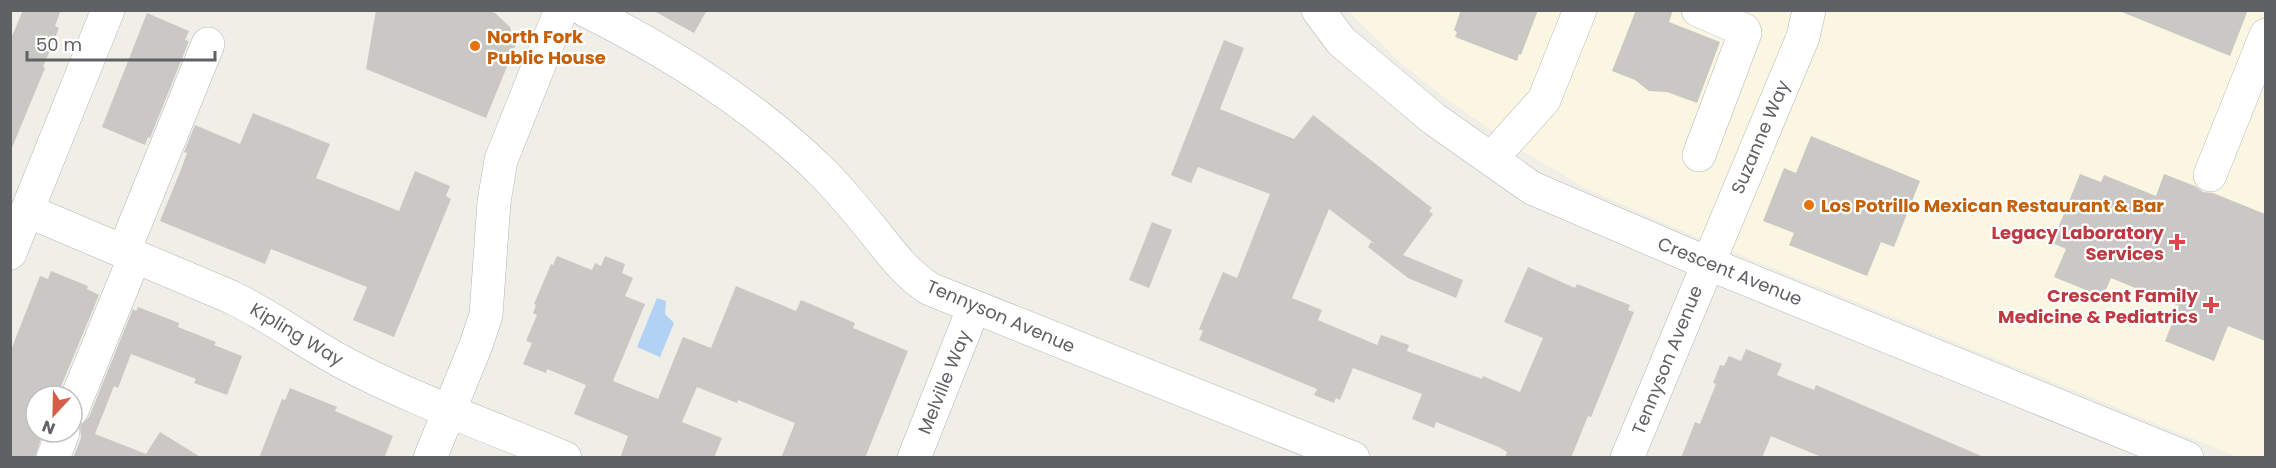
<svg xmlns="http://www.w3.org/2000/svg" width="2276" height="468" font-family="Poppins,sans-serif">
  <style>
    .commercial { fill: #faf6e1 }
    .water { fill: #b1d2f5 }
    .building { fill: #cac8c4 }
    .lines { fill: none; stroke-linecap: round; stroke-linejoin: round }
    .minor-casing { stroke: #b4b6ba; stroke-width: 34 }
    .minor { stroke: #fff; stroke-width: 33 }
    .food-dot { fill: #e8710a; stroke: #fff; stroke-width: 2 }
    .health-dot { fill: #e0444e; stroke: #fff; stroke-width: 2 }
    .labels { text-anchor: middle; dominant-baseline: central; stroke-width: 4.5; stroke-linejoin: round; paint-order: stroke }
    .food-label { font-size: 18px; font-weight: bold; fill: #c56008; stroke: #fff; text-anchor: start }
    .street-label { font-size: 18px; fill: #5f6165; stroke: #fff }
    .health-label { font-size: 18px; font-weight: bold; fill: #be3a42; stroke: #fff; text-anchor: end }
  </style>
  <rect width="100%" height="100%" fill="#efeee7"/>
  <polygon class="commercial" points="1348,11 2265,11 2265,457 2238,457 1694,236 1587,189 1511,144 1445,98 1402,64"/>
  <polygon class="water" points="657,298 666,301 665,314 674,323 660,357 637,347"/>
  <g class="building">
    <polygon points="23,10 61,10 55,26 59,28 43,67 45,68 11,150 10,41"/>
    <polygon points="376,10 487,10 495,13 510,27 515,47 486,118 366,69"/>
    <polygon points="652,10 707,10 694,33"/>
    <polygon points="1461,10 1538,10 1521,55 1519,54 1517,61 1455,37 1457,32 1454,30"/>
    <polygon points="1636,10 1673,10 1669,22 1720,42 1697,103 1667,92 1649,91 1635,80 1612,71"/>
    <polygon points="2117,10 2248,10 2230,56"/>
    <polygon points="147,13 189,31 185,40 189,41 150,138 148,137 145,145 102,127"/>
    <polygon points="1224,40 1244,48 1220,109 1294,139 1313,115 1432,208 1429,211 1433,214 1403,255 1463,280 1456,298 1408,278 1368,247 1371,242 1375,244 1329,209 1292,298 1322,310 1318,320 1377,345 1381,335 1409,345 1407,351 1482,379 1483,376 1520,392 1543,338 1504,322 1528,267 1575,288 1577,284 1630,305 1628,310 1634,312 1591,417 1588,416 1571,458 1505,458 1507,452 1499,447 1436,422 1434,428 1412,419 1422,394 1353,368 1340,400 1336,398 1334,403 1314,395 1317,389 1199,340 1203,331 1199,329 1223,272 1237,278 1270,194 1198,167 1191,183 1171,175"/>
    <polygon points="253,113 330,144 316,178 399,211 415,171 450,186 446,196 451,199 394,337 353,320 367,287 271,249 265,264 160,221 182,167 187,153 184,152 195,125 240,144"/>
    <polygon points="1811,136 1920,181 1894,247 1881,242 1867,276 1789,245 1794,233 1763,221 1784,168 1796,173"/>
    <polygon points="2080,174 2101,182 2104,175 2156,196 2164,174 2195,186 2203,192 2213,193 2265,214 2265,341 2228,326 2214,361 2165,341 2179,306 2111,278 2103,297 2054,277 2066,249 2052,243"/>
    <polygon points="1152,222 1172,230 1149,288 1129,280"/>
    <polygon points="557,256 592,270 595,263 601,266 605,256 625,264 622,273 633,278 625,296 645,304 613,381 658,399 683,337 711,348 736,286 796,311 801,300 855,323 853,328 908,351 865,458 781,458 795,423 738,400 737,403 697,387 682,422 722,438 714,458 620,458 628,436 574,414 586,385 547,369 546,373 523,364 532,343 526,341 537,315 533,313 536,305 534,304 551,264 553,265"/>
    <polygon points="51,271 88,286 87,289 99,295 57,396 36,396 36,432 43,432 35,458 10,458 11,350 40,276 48,279"/>
    <polygon points="138,307 179,323 178,327 216,342 214,345 242,356 227,395 194,383 196,379 131,354 118,388 114,386 95,434 146,454 160,432 202,458 73,458 81,438 80,426 89,417 133,309 136,311"/>
    <polygon points="1746,349 1782,364 1777,375 1814,390 1816,385 1986,458 1824,458 1771,436 1762,458 1681,458 1695,422 1700,424 1716,384 1713,383 1720,365 1724,366 1729,356 1741,361"/>
    <polygon points="290,388 337,407 335,411 393,436 384,458 259,458 282,399 285,400"/>
  </g>
  <g class="lines">
    <g class="minor-casing">
      <g id="minor">
        <path d="M 585,10 C 671,53 753,104 822,172 C 838,188 853,206 867,223 C 887,247 903,272 930,289 L 1353,458"/>
        <polyline points="1318,10 1341,41 1434,119 1532,188 1707,263 2187,458"/>
        <polyline points="1698,10 1744,30 1745,33 1699,155"/>
        <polyline points="1491,159 1544,100 1580,10"/>
        <polyline points="2210,175 2266,35"/>
        <path d="M 28,211 L 231,297 C 271,316 306,343 346,364 C 416,401 492,427 565,458"/>
        <polyline points="124,251 208,44"/>
        <polyline points="10,253 108,10"/>
        <polyline points="72,410 135,256"/>
        <polyline points="53,458 63,432"/>
        <polyline points="430,458 476,345 486,315 494,202 501,160 561,10"/>
        <polyline points="914,458 974,307"/>
        <polyline points="1627,458 1803,37 1809,10"/>
      </g>
    </g>
    <use href="#minor" class="minor"/>
  </g>
  <g class="food-dot">
    <circle cx="475" cy="46" r="6"/>
    <circle cx="1809" cy="205" r="6"/>
  </g>
  <g class="health-dot">
    <path d="M2174 233h6v6h6v6h-6v6h-6v-6h-6v-6h6z"/>
    <path d="M2208 296h6v6h6v6h-6v6h-6v-6h-6v-6h6z"/>
  </g>
  <g class="labels">
    <g class="food-label">
      <text x="487" y="36">North Fork<tspan x="487" dy="21">Public House</tspan></text>
      <text x="1821" y="205">Los Potrillo Mexican Restaurant &amp; Bar</text>
    </g>
    <g class="street-label">
      <text transform="translate(1760 137) rotate(-67)">Suzanne Way</text>
      <text transform="translate(1730 271) rotate(22)">Crescent Avenue</text>
      <text transform="translate(1001 316) rotate(23)">Tennyson Avenue</text>
      <text transform="translate(297 334) rotate(31)">Kipling Way</text>
      <text transform="translate(1667 360) rotate(-68)">Tennyson Avenue</text>
      <text transform="translate(944 382) rotate(-68)">Melville Way</text>
    </g>
    <g class="health-label">
      <text x="2164" y="232">Legacy Laboratory<tspan x="2164" dy="21">Services</tspan></text>
      <text x="2198" y="295">Crescent Family<tspan x="2198" dy="21">Medicine &amp; Pediatrics</tspan></text>
    </g>
  </g>
  <rect width="2276" height="468" fill="none" stroke="#5f6165" stroke-width="24"/>
  <g transform="translate(54 414) rotate(202)"><circle r="28" fill="#ffffff" stroke="#bfc0c1" stroke-width="1.5"/>
  <path d="M0-4.5L10 22L0 15L-10 22Z" fill="#d45e47"/>
  <text y="-9" font-size="16" font-weight="bold" text-anchor="middle" fill="#5f6165">N</text>
  </g>
  <path d="M27 51v9h188v-9" fill="none" stroke="#5f6165" stroke-width="3"/>
  <text x="36" y="51" font-size="18" fill="#5f6165" stroke="#ffffff" stroke-width="4.5" paint-order="stroke">50 m</text>
</svg>
